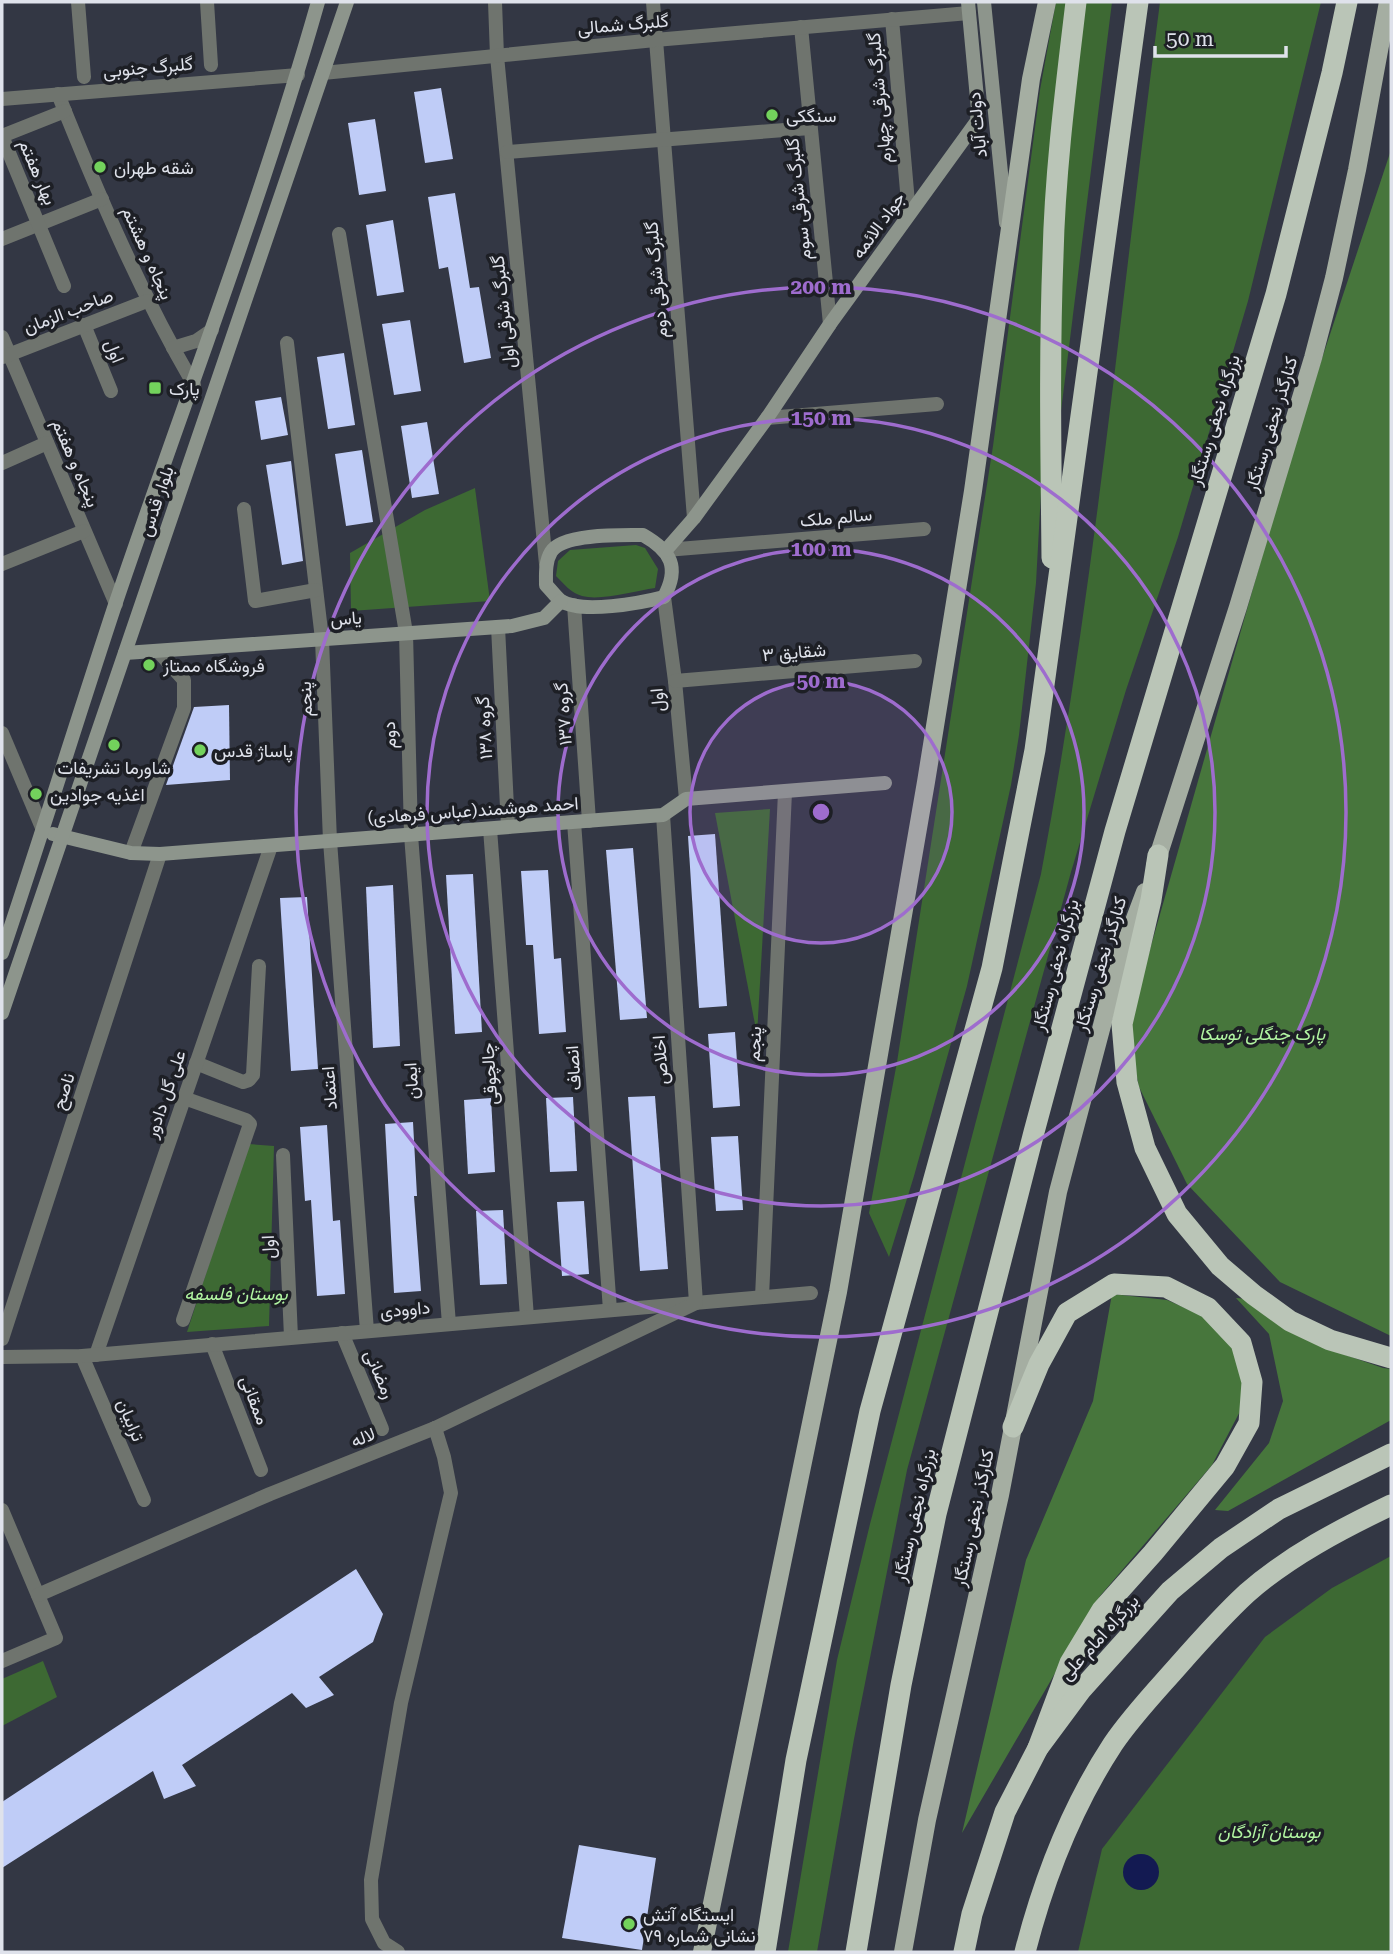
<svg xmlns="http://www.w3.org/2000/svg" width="1393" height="1954" font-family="'Roboto Serif',Vazirmatn,serif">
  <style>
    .green { fill: #3d6933 }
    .forest { fill: #47763c }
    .water { fill: #131a52 }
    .building { fill: #bfccf7 }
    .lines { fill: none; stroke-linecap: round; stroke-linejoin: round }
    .street { stroke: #6f746e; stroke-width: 14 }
    .secondary { stroke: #8d958c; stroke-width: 14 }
    .primary { stroke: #a5aea2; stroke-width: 18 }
    .highway { stroke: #bac5b7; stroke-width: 21 }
    .ring { fill: none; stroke: #9e6cce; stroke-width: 3.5 }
    .poi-dot { fill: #73d25c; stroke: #1d1f25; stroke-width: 2.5 }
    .labels { text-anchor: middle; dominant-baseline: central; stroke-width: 7; stroke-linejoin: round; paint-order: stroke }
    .street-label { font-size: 18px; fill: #dfe2eb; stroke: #1d1f25 }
    .poi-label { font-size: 18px; fill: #dfe2eb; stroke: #1d1f25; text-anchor: start }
    .park-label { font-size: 18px; font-style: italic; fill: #b2f6a2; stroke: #1d1f25 }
    .centre { fill: #9e6cce; stroke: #1d1f25; stroke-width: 3.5 }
    .ring-label { font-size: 21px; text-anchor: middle; font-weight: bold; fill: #9e6cce; stroke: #1d1f25; stroke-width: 7; stroke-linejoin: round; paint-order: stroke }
  </style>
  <rect width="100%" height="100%" fill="#333744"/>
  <g class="green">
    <polygon points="1056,2 1068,2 1036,583 1019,735 1011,785 967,986 914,1176 889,1257 869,1213 897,1062 993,446 1040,90"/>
    <polygon points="1082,2 1112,2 1061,411 1058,254"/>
    <path d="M 1160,2 L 1321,2 L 1248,301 L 1178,537 L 1126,690 L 1071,872 L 907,1470 L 854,1739 L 817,1952 L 788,1952 L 837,1660 L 870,1524 L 1041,874 C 1095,586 1122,292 1160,2 Z"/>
    <polygon points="475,488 490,601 351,611 350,553 425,510"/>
    <path d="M 636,545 L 645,548 L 658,569 L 655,588 C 635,591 601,601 582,596 C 571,593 564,584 556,576 L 558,561 L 570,550 Z"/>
    <polygon points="770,809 757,1035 715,813"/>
    <polygon points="248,1144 274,1146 269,1326 187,1332"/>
    <polygon points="1391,1556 1391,1952 1078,1952 1102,1849 1265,1637 1332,1588"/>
    <polygon points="43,1661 57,1697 2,1726 2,1679"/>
  </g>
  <g class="forest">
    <polygon points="1391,150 1391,1336 1280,1282 1187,1184 1139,1087 1127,1030 1297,434"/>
    <polygon points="1112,1294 1167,1300 1210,1319 1241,1356 1247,1398 1212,1465 1100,1596 962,1833 1026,1560 1093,1401"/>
    <polygon points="1236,1298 1248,1299 1317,1345 1383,1368 1391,1369 1391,1420 1228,1511 1215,1510 1269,1443 1283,1401 1269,1334"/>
  </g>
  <circle class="water" cx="1141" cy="1872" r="18"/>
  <g class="building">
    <polygon points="441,88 453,159 425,163 414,92"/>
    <polygon points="375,119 386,191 359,195 348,123"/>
    <polygon points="455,193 470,288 479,287 491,358 464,363 448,267 439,269 428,197"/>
    <polygon points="393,220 404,292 377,296 366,225"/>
    <polygon points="410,320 421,391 394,395 382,324"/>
    <polygon points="344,353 355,425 328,429 317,357"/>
    <polygon points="281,397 288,435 261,440 255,401"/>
    <polygon points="427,422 439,494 412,498 401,426"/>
    <polygon points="362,450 373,522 346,526 335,454"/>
    <polygon points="291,461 303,561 282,565 266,465"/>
    <polygon points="229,705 230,780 166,785 194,707"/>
    <polygon points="715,834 727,1006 699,1008 688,836"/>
    <polygon points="633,848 647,1018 620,1020 606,850"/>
    <polygon points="548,870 554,959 561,958 566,1032 539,1034 533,945 526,945 521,871"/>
    <polygon points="473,874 482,1032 455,1034 446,875"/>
    <polygon points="393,885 400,1046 373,1048 366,887"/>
    <polygon points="307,897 318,1069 291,1071 280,898"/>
    <polygon points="735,1032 740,1106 713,1108 708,1034"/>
    <polygon points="655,1096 668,1269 640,1271 628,1097"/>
    <polygon points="573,1097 577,1171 550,1172 546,1098"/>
    <polygon points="491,1098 495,1172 468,1174 464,1100"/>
    <polygon points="413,1122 417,1196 414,1196 421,1291 394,1293 385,1124"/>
    <polygon points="327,1125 333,1221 340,1220 345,1294 317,1296 311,1200 305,1201 300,1127"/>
    <polygon points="738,1136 743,1210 716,1211 711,1137"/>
    <polygon points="584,1201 589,1274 562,1276 557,1202"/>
    <polygon points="503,1210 507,1284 480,1285 476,1211"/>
    <polygon points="356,1569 383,1614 373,1642 319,1677 334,1695 306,1708 292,1693 182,1765 196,1786 164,1799 153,1771 2,1868 2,1802"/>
    <polygon points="579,1845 656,1858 642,1950 562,1938"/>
  </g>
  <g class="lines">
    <g class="street">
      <polyline points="78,2 84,77"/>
      <polyline points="207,2 211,65"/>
      <polyline points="495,2 497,56 546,564"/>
      <polyline points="653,2 694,518"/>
      <polyline points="892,19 909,214"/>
      <polyline points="801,27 830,324"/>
      <polyline points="323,73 655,40 969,13"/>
      <path d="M 58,94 C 98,194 140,292 194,385"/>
      <polyline points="2,99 298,75"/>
      <polyline points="507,152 810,128"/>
      <polyline points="339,234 406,633 411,835 449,1324"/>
      <polyline points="2,239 102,199"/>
      <polyline points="64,286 2,136 65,111"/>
      <polyline points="84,325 111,391"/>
      <polyline points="2,337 116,604"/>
      <polyline points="287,343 322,639 330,841 367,1331"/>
      <polyline points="173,348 196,341 212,330"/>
      <polyline points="3,357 147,301"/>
      <polyline points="767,418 937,404"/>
      <polyline points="2,463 47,443"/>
      <polyline points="244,509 255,601 316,590"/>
      <polyline points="666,550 924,529"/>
      <polyline points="2,564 84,531"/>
      <polyline points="664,597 675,681 686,799"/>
      <polyline points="574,605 589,821"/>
      <polyline points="498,627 508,827"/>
      <polyline points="675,681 915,661"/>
      <polyline points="2,733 43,830"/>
      <polyline points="574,822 610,1310"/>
      <polyline points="490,829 527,1317"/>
      <polyline points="131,853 184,708 184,680 158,651"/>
      <polyline points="196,1063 243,1082 249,1080 253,1075 259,966"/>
      <polyline points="283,1155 291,1337"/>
      <polyline points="762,1297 785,792"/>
      <polyline points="183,1320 250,1124 246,1120 184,1098"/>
      <polyline points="342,1333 382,1429"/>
      <polyline points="2,1339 160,854"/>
      <polyline points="212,1344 261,1470"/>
      <polyline points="96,1355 271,846"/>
      <polyline points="82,1356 144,1500"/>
      <polyline points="2,1357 82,1356 811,1293"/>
      <polyline points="2,1510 56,1638 2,1661"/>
      <polyline points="38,1595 270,1494 435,1428 696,1303 663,815"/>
      <polyline points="398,1952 384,1943 372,1919 371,1880 401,1703 451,1493 444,1457 435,1428"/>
    </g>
    <g class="secondary">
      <polyline points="984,2 1006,223"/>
      <path d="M 643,535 C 671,551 680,567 664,597 C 641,603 582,614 561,601 C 556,597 551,590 546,585 C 546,574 545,562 551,552 C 562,533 623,535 643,535 Z"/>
      <polyline points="666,550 694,518 767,418 830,324 977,121 978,109 968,2"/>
      <polyline points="125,653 512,626 544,618 561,601"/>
      <polyline points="53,834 131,853 160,854 663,815 686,799 885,783"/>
      <path d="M 2,953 C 41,837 77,720 115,605 C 183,404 260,206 318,2"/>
      <polyline points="2,1013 347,2"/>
    </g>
    <g class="primary">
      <polyline points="1155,866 1238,607 1313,358 1334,278 1357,170 1388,2"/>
      <polyline points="702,1952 838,1292 926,782 973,491 1031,79 1047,2"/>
      <polyline points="903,1952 927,1820 1000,1495 1058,1192 1119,961 1145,892"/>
    </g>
    <g class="highway">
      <path d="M 1052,558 C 1051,457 1049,357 1053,256 C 1055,171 1066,86 1076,2"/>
      <polyline points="1158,855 1151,900 1122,1024 1127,1082 1145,1148 1177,1214 1220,1266 1254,1295 1290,1321 1330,1340 1391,1358"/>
      <polyline points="1013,1427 1039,1364 1067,1313 1114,1284 1166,1287 1208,1308 1241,1343 1252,1382 1249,1423 1225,1466 1153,1553 1102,1610 1070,1663 1038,1748"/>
      <polyline points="765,1952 796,1760 870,1411 992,968 1035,750 1138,2"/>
      <polyline points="856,1952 901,1685 936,1514 1034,1132 1115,831 1276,294 1332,73 1347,2"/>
      <polyline points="964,1952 972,1914 1005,1812 1038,1748 1081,1690 1170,1591 1221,1548 1279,1509 1391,1454"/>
      <path d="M 1025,1952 C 1044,1878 1071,1808 1113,1744 C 1132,1716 1156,1691 1178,1666 C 1200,1641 1222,1616 1247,1593 C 1289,1556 1341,1529 1391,1505"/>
    </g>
  </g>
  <circle cx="821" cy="812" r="131" fill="#9e6cce" fill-opacity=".12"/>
  <g class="ring">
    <circle cx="821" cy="812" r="131"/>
    <circle cx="821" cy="812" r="263"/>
    <circle cx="821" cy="812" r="394"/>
    <circle cx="821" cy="812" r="525"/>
  </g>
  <g class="poi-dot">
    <circle cx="772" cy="115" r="7"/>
    <circle cx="100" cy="167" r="7"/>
    <rect x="148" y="381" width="14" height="14" rx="3.5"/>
    <circle cx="149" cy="665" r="7"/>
    <circle cx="114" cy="745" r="7"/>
    <circle cx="200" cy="750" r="7"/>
    <circle cx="36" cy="794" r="7"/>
    <circle cx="629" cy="1924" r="7"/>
  </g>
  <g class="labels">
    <g class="street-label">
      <text transform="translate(623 24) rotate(-5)">گلبرگ شمالی</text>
      <text transform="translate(148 67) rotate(-5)">گلبرگ جنوبی</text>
      <text transform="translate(879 98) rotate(-95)">گلبرگ شرقی چهارم</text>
      <text transform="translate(977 125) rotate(-96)">دولت آباد</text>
      <text transform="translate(38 172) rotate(67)">بهار هفتم</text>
      <text transform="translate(798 199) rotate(-96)">گلبرگ شرقی سوم</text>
      <text transform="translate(878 225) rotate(-54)">جواد الائمه</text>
      <text transform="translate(148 253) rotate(66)">پنجاه و هشتم</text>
      <text transform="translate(656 280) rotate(-95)">گلبرگ شرقی دوم</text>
      <text transform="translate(68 311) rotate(-21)">صاحب الزمان</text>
      <text transform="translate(503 312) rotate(-96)">گلبرگ شرقی اول</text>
      <text transform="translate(115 351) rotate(68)">اول</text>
      <text transform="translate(1214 420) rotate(-73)">بزرگراه نجفی رستگار</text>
      <text transform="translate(1271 424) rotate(-73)">کنارگذر نجفی رستگار</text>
      <text transform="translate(76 463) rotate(67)">پنجاه و هفتم</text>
      <text transform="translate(156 501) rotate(-71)">بلوار قدس</text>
      <text transform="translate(836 517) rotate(-5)">سالم ملک</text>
      <text transform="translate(346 618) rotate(-4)">یاس</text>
      <text transform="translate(794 652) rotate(-5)">شقایق ۳</text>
      <text transform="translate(305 699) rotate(-92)">پنجم</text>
      <text transform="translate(657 700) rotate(-95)">اول</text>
      <text transform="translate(563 714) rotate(-94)">گروه ۱۳۷</text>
      <text transform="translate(484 728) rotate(-93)">گروه ۱۳۸</text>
      <text transform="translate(389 735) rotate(-92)">دوم</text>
      <text transform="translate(473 810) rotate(-4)">احمد هوشمند(عباس فرهادی)</text>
      <text transform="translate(1100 964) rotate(-73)">کنارگذر نجفی رستگار</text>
      <text transform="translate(1055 965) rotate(-75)">بزرگراه نجفی رستگار</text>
      <text transform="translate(754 1044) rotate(-87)">پنجم</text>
      <text transform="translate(660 1060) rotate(-94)">اخلاص</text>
      <text transform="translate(573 1068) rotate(-94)">انصاف</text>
      <text transform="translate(489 1074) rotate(-94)">چالچوقی</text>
      <text transform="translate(411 1081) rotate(-94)">ایمان</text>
      <text transform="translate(329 1088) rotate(-94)">اعتماد</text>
      <text transform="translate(63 1091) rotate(-72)">ناصح</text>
      <text transform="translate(165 1094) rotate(-71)">علی گل دادور</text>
      <text transform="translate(268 1247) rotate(-93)">اول</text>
      <text transform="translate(405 1309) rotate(-5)">داوودی</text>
      <text transform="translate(380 1374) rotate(67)">رمضانی</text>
      <text transform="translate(255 1400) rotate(69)">ممقانی</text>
      <text transform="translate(131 1420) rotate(67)">ترابیان</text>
      <text transform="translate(363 1437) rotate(-21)">لاله</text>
      <text transform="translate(914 1515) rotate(-77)">بزرگراه نجفی رستگار</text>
      <text transform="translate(973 1518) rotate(-78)">کنارگذر نجفی رستگار</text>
      <text transform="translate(1099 1637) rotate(-48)">بزرگراه امام علی</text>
    </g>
    <g class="poi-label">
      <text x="786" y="115">سنگکی</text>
      <text x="114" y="167">شقه طهران</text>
      <text x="169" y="388">پارک</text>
      <text x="163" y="665">فروشگاه ممتاز</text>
      <text x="214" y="750">پاساژ قدس</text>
      <text x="114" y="767" text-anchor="middle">شاورما تشریفات</text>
      <text x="50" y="794">اغذیه جوادین</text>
      <text x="643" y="1914">ایستگاه آتش<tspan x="643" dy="21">نشانی شماره ۷۹</tspan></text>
    </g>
    <g class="park-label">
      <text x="1262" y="1033">پارک جنگلی توسکا</text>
      <text x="236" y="1293">بوستان فلسفه</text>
      <text x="1269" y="1831">بوستان آزادگان</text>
    </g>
  </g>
  <circle cx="821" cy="812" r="10" class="centre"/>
  <g class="ring-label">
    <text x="821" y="294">200 m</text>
    <text x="821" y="425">150 m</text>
    <text x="821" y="556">100 m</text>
    <text x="821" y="688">50 m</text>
  </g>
  <rect width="1393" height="1954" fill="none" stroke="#dfe2eb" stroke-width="7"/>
  <path d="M1155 46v10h131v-10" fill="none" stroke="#dfe2eb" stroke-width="3.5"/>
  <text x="1166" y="46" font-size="21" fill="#dfe2eb" stroke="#1d1f25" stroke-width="5" paint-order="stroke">50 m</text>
</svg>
